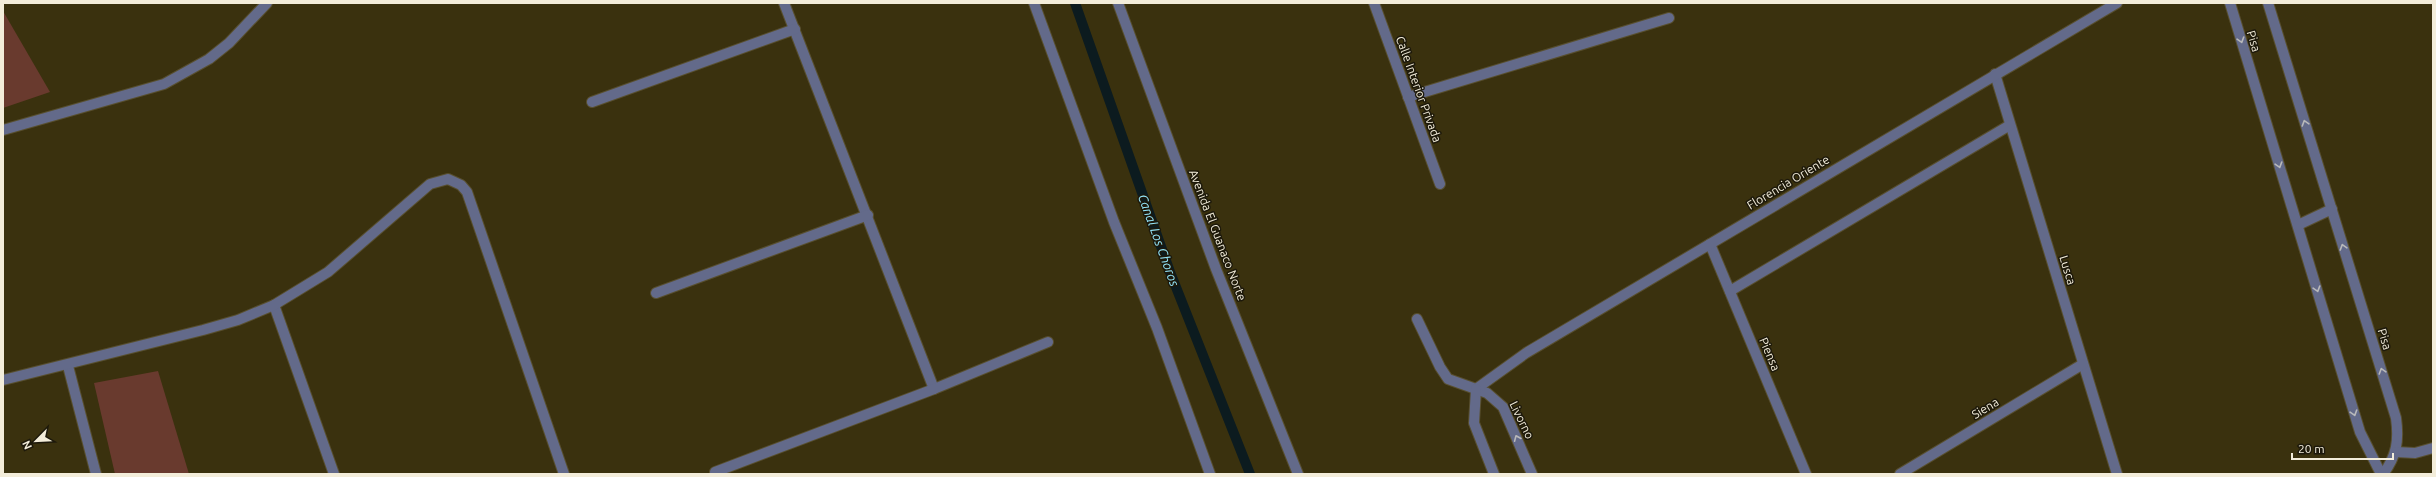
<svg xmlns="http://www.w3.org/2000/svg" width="2436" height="477" font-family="Ubuntu,sans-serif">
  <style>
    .green { fill: #693a2e }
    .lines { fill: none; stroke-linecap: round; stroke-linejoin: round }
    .stream { stroke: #0c1b1f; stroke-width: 10 }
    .minor-casing { stroke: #584f2f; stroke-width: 12 }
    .tertiary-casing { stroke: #584f2f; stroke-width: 12 }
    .minor { stroke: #636a8a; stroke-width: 10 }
    .tertiary { stroke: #636a8a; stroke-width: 10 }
    .oneway { stroke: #b9b9ba }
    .labels { text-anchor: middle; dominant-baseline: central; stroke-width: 3; stroke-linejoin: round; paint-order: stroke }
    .street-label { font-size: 12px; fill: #f3edda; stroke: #1d190b }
    .water-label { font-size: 13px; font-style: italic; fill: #94e6fa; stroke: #1d190b }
  </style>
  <rect width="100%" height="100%" fill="#3a310e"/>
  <g class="green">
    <polygon points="3,11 50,92 3,108"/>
    <polygon points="158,371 189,474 115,474 94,383"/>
  </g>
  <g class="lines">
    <polyline class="stream" points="1075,3 1170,272 1250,474"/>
    <g class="minor-casing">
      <g id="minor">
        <polyline points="784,3 934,389"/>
        <polyline points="1034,3 1114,222 1157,328 1210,474"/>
        <polyline points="1374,3 1440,184"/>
        <polyline points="2230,3 2360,432 2381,474"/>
        <path d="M 2268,3 L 2396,418 C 2399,440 2397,456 2383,474"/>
        <polyline points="1995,74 2117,474"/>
        <polyline points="1408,97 1669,18"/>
        <polyline points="592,102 795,29"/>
        <polyline points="3,130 164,84 209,59 229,43 267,3"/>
        <polyline points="2298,225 2332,209"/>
        <polyline points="1710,244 1806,474"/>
        <polyline points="1730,291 2010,125"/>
        <polyline points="656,293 868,215"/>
        <polyline points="274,305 334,474"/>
        <polyline points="1417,319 1440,367 1448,379 1487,393 1503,407 1532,474"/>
        <polyline points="68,366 96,474"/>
        <polyline points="3,380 203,330 238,320 274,305 328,272 430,184 448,179 461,185 467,192 564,474"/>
        <polyline points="1476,389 1526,353 2117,3"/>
        <polyline points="1476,389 1474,423 1494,474"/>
        <polyline points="2396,452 2415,453 2433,448"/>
        <polyline points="715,472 934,389 1048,342"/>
        <polyline points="1900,474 2083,364"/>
      </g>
    </g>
    <g class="tertiary-casing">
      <polyline id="tertiary" points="1118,3 1216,269 1298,474"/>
    </g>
    <use href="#minor" class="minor"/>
    <use href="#tertiary" class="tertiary"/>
  </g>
  <defs><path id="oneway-chevron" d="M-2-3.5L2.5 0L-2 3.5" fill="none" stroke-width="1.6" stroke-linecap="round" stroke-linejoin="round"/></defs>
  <g class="oneway">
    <use href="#oneway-chevron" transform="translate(2241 40) rotate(73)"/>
    <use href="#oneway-chevron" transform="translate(2305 123) rotate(-107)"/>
    <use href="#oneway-chevron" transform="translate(2279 165) rotate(73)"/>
    <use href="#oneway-chevron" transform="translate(2343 247) rotate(-107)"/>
    <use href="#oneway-chevron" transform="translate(2317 289) rotate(73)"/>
    <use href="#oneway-chevron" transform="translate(2382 371) rotate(-107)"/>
    <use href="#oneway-chevron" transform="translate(2354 413) rotate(73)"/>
    <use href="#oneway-chevron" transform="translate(1517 438) rotate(-113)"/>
  </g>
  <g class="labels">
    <g class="street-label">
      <text transform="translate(2254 41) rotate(73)">Pisa</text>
      <text transform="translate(1419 89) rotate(70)">Calle Interior Privada</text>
      <text transform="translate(1788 182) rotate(-31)">Florencia Oriente</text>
      <text transform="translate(1218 235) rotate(69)">Avenida El Guanaco Norte</text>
      <text transform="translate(2068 270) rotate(73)">Lusca</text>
      <text transform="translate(2385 339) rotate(73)">Pisa</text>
      <text transform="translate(1770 354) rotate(67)">Piensa</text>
      <text transform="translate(1985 408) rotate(-31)">Siena</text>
      <text transform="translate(1522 420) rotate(64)">Livorno</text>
    </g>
    <g class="water-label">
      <text transform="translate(1159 240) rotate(70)">Canal Los Choros</text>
    </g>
  </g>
  <rect width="2436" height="477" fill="none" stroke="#f3edda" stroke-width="8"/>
  <g transform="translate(36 441) rotate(246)" stroke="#1d190b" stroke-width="3" paint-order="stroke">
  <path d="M0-3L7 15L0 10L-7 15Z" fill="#f3edda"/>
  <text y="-6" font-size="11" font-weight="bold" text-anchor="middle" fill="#f3edda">N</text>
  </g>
  <path d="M2292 453v6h101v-6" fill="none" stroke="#f3edda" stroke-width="2"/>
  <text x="2298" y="453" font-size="12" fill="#f3edda" stroke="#1d190b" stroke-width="3" paint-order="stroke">20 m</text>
</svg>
